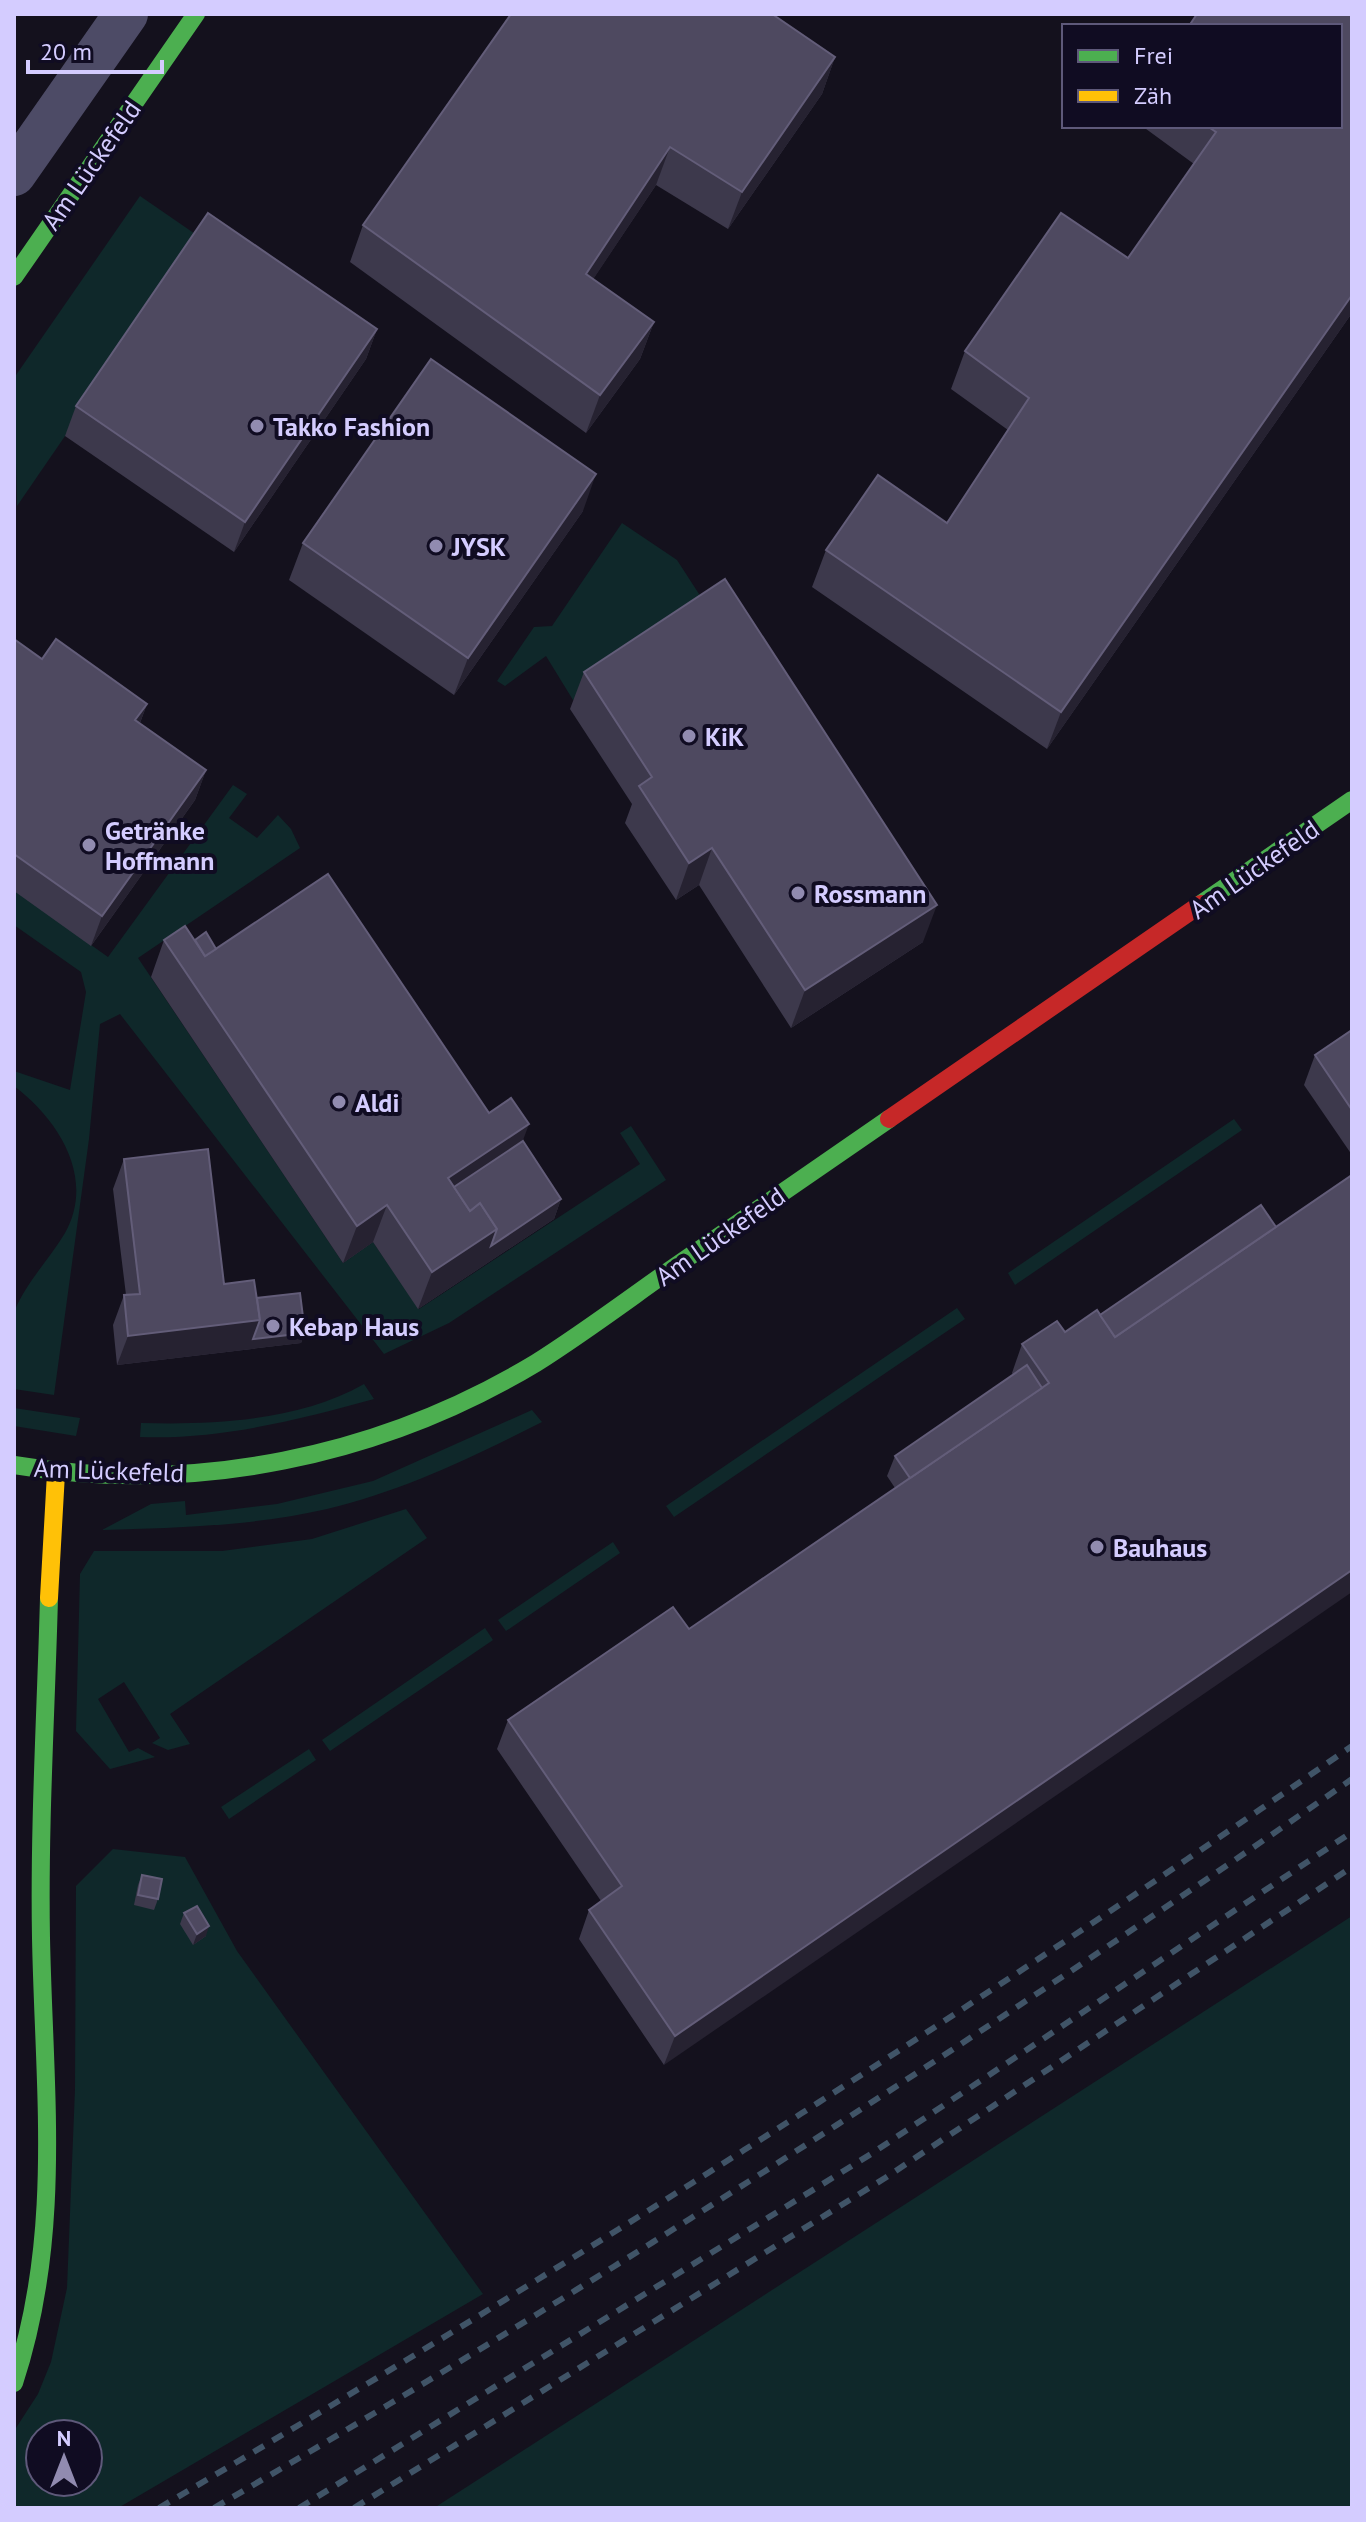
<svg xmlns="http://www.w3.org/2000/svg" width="1366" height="2522" font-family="'PT Sans',sans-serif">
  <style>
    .green { fill: #0f282a; fill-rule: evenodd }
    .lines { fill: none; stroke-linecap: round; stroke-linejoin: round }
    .street { stroke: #4d4b66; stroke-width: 44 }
    .fast { stroke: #4caf50; stroke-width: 18 }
    .slow { stroke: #ffc107; stroke-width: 18 }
    .jam { stroke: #c62828; stroke-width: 18 }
    .rail { stroke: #405467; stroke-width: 6; stroke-dasharray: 12 10; stroke-linecap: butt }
    .wall { fill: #3d394c }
    .shaded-wall { fill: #262231 }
    .building { fill: #4e4960; stroke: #635d79; stroke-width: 2 }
    .poi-dot { fill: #918bb0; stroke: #100c22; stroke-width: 3 }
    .labels { text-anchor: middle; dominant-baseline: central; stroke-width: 8; stroke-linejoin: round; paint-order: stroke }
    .street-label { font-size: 26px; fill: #d4ccff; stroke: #100c22 }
    .poi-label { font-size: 26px; font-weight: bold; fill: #d4ccff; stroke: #100c22; text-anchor: start }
  </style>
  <rect width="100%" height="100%" fill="#14111d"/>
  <g class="green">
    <polygon points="140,196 201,238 17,506 14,378"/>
    <polygon points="622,523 677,560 710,611 573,700 546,656 505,686 497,681 534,627 552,626"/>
    <path d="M 233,785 L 247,794 L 229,818 L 257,838 L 278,815 L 291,829 L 300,848 L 138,958 L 343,1263 L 373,1242 L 419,1309 L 640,1164 L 620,1133 L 631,1126 L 666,1180 L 449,1323 L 384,1354 L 120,1014 L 100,1024 L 89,1139 L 54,1395 L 14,1389 C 14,1370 9,1326 15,1310 C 26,1283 50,1258 65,1233 C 96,1178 58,1119 14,1086 L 14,1071 L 70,1090 L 86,992 L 81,972 L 14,925 L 14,890 L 108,957 Z"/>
    <polygon points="1234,1119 1242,1130 1015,1285 1008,1273"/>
    <polygon points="957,1308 965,1319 674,1517 666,1506"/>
    <path d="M 364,1384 L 374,1399 C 298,1420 219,1440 140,1437 L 141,1423 C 214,1425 299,1421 364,1384 Z"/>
    <polygon points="14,1408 80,1418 76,1436 14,1426"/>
    <path d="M 532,1410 L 542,1422 C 473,1457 403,1491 327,1509 C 253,1526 177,1528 102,1530 L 151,1504 L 185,1501 L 186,1515 L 277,1504 L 373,1481 Z"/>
    <polygon points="406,1509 427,1538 170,1714 190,1744 168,1750 152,1743 160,1738 124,1682 98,1699 129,1752 138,1748 155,1757 110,1769 76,1731 80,1574 94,1551 222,1551 312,1539"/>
    <polygon points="613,1542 620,1553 506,1631 498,1620"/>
    <polygon points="485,1628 493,1640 330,1751 322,1740"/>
    <polygon points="309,1749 316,1760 229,1819 221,1807"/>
    <path d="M 113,1849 L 185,1857 L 237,1951 L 483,2294 L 118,2508 L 14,2508 L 14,2431 L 38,2394 L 51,2362 L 67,2288 L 75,2089 L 76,1886 ZM 40,2434 L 88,2434 L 88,2482 L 40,2482 Z"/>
    <polygon points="1352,1916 1352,2508 434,2508"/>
  </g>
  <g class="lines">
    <polyline class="street" points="14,174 126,14"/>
    <g class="fast">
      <polyline points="14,277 196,14"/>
      <polyline points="1201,904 1352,800"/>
      <path d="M 14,1465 C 194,1495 380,1457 536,1363 C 582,1334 626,1301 670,1270 C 743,1220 816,1170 889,1119"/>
      <path d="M 14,2383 C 63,2234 44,2091 41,1938 C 39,1825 46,1711 49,1598"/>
    </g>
    <polyline class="slow" points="49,1598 56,1473"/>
    <polyline class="jam" points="889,1119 1201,904"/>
    <g class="rail">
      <path d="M 159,2508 C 565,2269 965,2015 1352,1746"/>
      <path d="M 214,2508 C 603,2281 983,2036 1352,1779"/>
      <polyline points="299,2508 871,2154 1352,1832"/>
      <polyline points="354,2508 885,2178 1352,1867"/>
    </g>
  </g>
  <g class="wall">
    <polygon points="511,14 776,14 775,16 835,57 822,94 728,229 656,185 593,279 654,322 640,359 586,433 350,262 363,225"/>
    <polygon points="1352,14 1352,313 1047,749 812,587 826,550 947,523 1008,430 951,389 965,351 1128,258 1194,164 1142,126 1340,126"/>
    <polygon points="377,329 366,359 234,552 65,436 76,406"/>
    <polygon points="583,511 454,695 289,580 303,543"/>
    <polygon points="14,639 42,659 147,704 140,723 206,770 195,800 91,946 14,891"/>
    <polygon points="584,672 923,942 791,1028 699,885 676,900 625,823 632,804 570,709"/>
    <polygon points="164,940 195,940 216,949 489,1113 523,1141 561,1199 554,1219 418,1309 373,1242 343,1263 151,977"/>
    <polygon points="1352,1030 1352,1155 1304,1085 1315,1055"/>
    <polygon points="124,1159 224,1284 257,1298 305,1333 301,1343 117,1365 113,1325 124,1295 126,1295 113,1189"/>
    <polygon points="1097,1310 664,2065 579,1939 589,1910 601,1901 497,1749 508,1720 689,1629 895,1488 887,1476 895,1456 1013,1375 1012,1373 1022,1344 1065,1332"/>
    <polygon points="142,1875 158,1899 154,1910 134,1905 138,1885"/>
    <polygon points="184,1913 206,1936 193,1945 180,1924"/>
  </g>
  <g class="shaded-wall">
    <polygon points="835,57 822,94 728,229 742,192"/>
    <polygon points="670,147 656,185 572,311 586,274"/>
    <polygon points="1352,295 1352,313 1047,749 1061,712"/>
    <polygon points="654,322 640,359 586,433 600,395"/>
    <polygon points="377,329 366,359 234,552 245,522"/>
    <polygon points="596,474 583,511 454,695 468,658"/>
    <polygon points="147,704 136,733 135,720"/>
    <polygon points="206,770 195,800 91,946 102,916"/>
    <polygon points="712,848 699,885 676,900 689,863"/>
    <polygon points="937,905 923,942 791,1028 805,990"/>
    <polygon points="529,1124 515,1162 449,1206 448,1178"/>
    <polygon points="561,1199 554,1219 418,1309 432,1272 497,1229"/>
    <polygon points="387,1205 373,1242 343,1263 357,1226"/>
    <polygon points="260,1320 305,1333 301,1343 117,1365 128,1336"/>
    <polygon points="1352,1570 1352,1592 664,2065 675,2036"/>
    <polygon points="209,1926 206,1936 193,1945 197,1934"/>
  </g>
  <g class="building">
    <polygon points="511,14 772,14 835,57 742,192 670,147 586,274 654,322 600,395 363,225"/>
    <polygon points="1197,14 1352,14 1352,295 1061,712 826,550 878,475 947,523 1029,398 965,351 1061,213 1128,258 1216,132 1207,126 1340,126 1340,26 1189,26"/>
    <polygon points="208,213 377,329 245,522 76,406"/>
    <polygon points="431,359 596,474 468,658 303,543"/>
    <polygon points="725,579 937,905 805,990 712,848 689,863 639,786 652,777 584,672"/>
    <polygon points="14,639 42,659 56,639 147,704 135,720 206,770 102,916 14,854"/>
    <polygon points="328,874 489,1113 511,1098 529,1124 448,1178 470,1211 480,1203 497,1229 432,1272 387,1205 357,1226 164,940 185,926 205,956"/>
    <polygon points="206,932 216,949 205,956 195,940"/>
    <polygon points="1352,1030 1352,1110 1315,1055"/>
    <polygon points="523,1141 561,1199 491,1246 497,1229 480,1203 470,1211 454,1187"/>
    <polygon points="208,1149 224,1284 254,1280 260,1320 128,1336 124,1295 140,1294 124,1159"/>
    <polygon points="1352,1175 1352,1570 675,2036 589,1910 622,1886 508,1720 673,1607 689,1629 1049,1383 1022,1344 1057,1321 1065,1332 1097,1310 1115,1337"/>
    <polygon points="1261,1205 1276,1227 1115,1337 1100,1315"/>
    <polygon points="300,1293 305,1333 253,1339 260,1320 257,1298"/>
    <polygon points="1027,1365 1042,1388 910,1478 895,1456"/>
    <polygon points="142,1875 162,1879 158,1899 138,1895"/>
    <polygon points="197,1906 209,1926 197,1934 184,1913"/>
  </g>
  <g class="poi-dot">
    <circle cx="257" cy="426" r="8"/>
    <circle cx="436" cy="546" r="8"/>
    <circle cx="689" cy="736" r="8"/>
    <circle cx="89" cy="845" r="8"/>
    <circle cx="798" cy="893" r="8"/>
    <circle cx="339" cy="1102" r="8"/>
    <circle cx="273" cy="1326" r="8"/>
    <circle cx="1097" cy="1547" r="8"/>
  </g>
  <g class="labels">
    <g class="street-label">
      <text transform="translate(91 165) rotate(-55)">Am Lückefeld</text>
      <text transform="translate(1254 869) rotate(-35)">Am Lückefeld</text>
      <text transform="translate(720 1236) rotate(-35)">Am Lückefeld</text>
      <text transform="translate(109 1470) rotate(2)">Am Lückefeld</text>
    </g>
    <g class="poi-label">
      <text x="273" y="426">Takko Fashion</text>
      <text x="452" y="546">JYSK</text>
      <text x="705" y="736">KiK</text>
      <text x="105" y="830">Getränke<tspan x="105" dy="30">Hoffmann</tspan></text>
      <text x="814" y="893">Rossmann</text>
      <text x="355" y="1102">Aldi</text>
      <text x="289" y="1326">Kebap Haus</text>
      <text x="1113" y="1547">Bauhaus</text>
    </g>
  </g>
  <rect width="1366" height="2522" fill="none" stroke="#d4ccff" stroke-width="32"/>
  <rect x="1062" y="24" width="280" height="104" fill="#100c22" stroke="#5e597a" stroke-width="2"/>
  <rect x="1078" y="50" width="40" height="12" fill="#4caf50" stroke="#5e597a" stroke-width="2"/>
  <text x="1134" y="64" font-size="24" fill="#d4ccff">Frei</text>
  <rect x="1078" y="90" width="40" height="12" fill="#ffc107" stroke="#5e597a" stroke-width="2"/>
  <text x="1134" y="104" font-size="24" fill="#d4ccff">Zäh</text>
  <g transform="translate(64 2458)"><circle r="38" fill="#100c22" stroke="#5e597a" stroke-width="2"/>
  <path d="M0-6L14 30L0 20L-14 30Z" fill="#918bb0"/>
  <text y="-12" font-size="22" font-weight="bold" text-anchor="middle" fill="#d4ccff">N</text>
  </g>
  <path d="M28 60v12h134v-12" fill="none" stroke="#d4ccff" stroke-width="4"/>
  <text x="40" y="60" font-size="24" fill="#d4ccff" stroke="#100c22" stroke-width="6" paint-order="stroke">20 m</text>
</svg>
